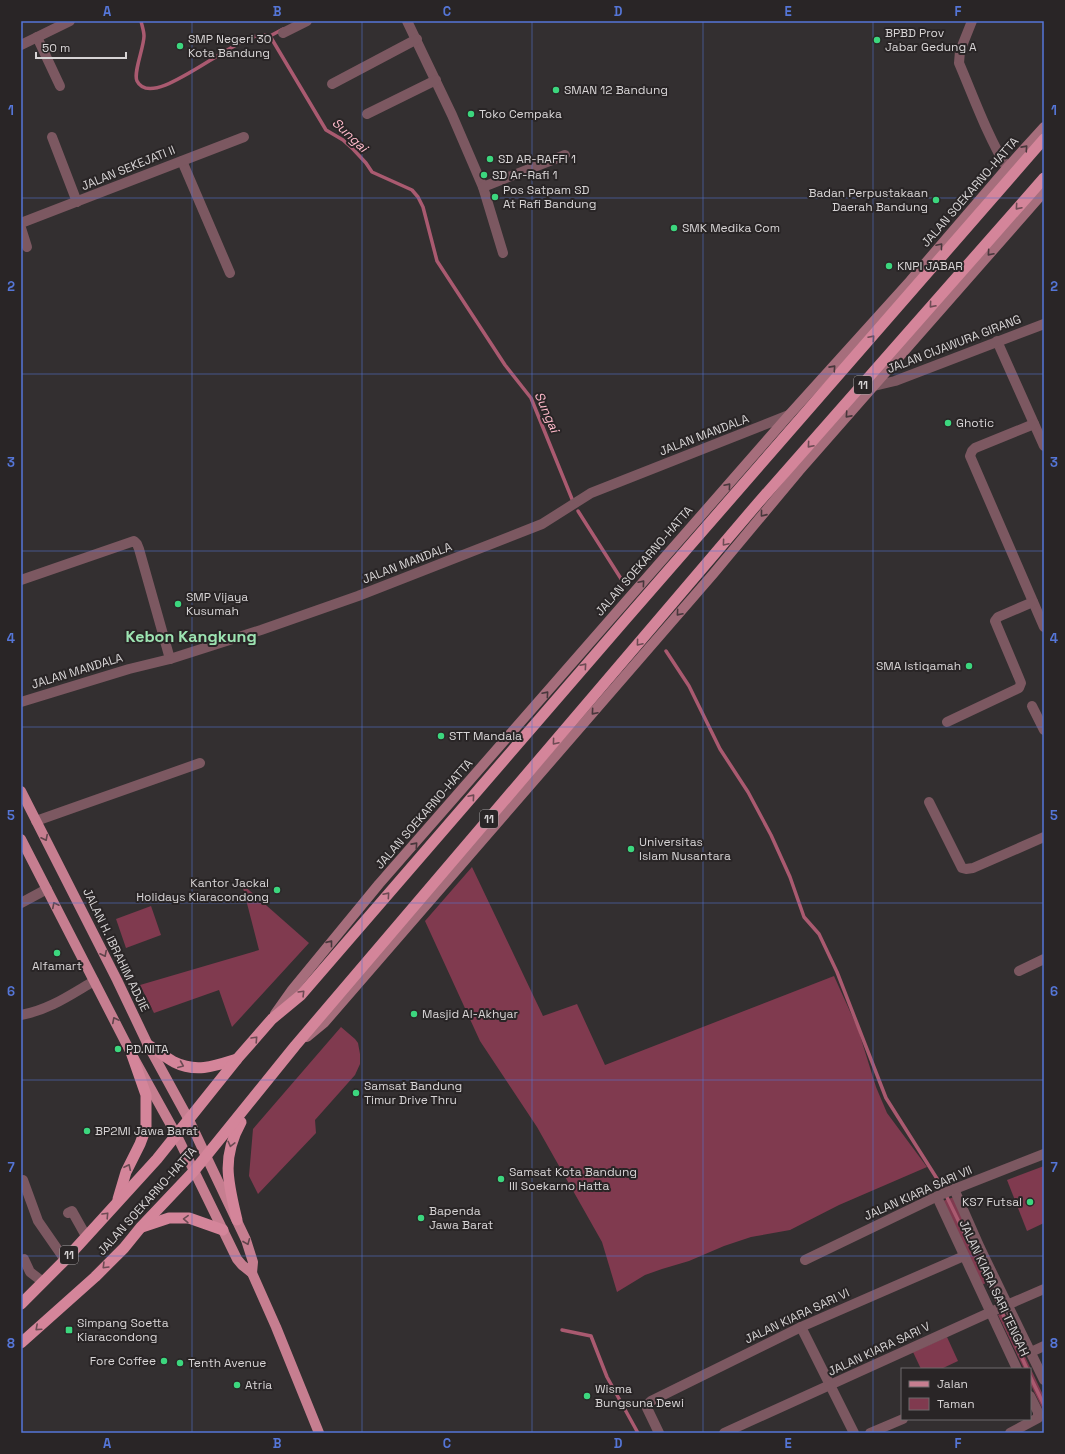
<svg xmlns="http://www.w3.org/2000/svg" width="1065" height="1454" font-family="'Space Grotesk',sans-serif">
  <style>
    .green { fill: #803a4f }
    .lines { fill: none; stroke-linecap: round; stroke-linejoin: round }
    .stream { stroke: #aa5a70; stroke-width: 3.5 }
    .minor { stroke: #7c5861; stroke-width: 10 }
    .tertiary { stroke: #7c5861; stroke-width: 10 }
    .secondary { stroke: #a66e7c; stroke-width: 10 }
    .primary { stroke: #c67e90; stroke-width: 10 }
    .trunk { stroke: #d4859a; stroke-width: 11 }
    .oneway { stroke: #48373c }
    .oneway2 { stroke: #6d4b54 }
    .oneway3 { stroke: #60444b }
    .grid { fill: none; stroke: #5576d7; stroke-width: 1; stroke-opacity: 0.55 }
    .poi-dot { fill: #3cd77e; stroke: #292526; stroke-width: 1.5 }
    .labels { text-anchor: middle; dominant-baseline: central; stroke-width: 4; stroke-linejoin: round; paint-order: stroke }
    .shield { fill: #292526; stroke: #a3a0a0; stroke-width: 1 }
    .shield-label { font-size: 11px; font-weight: bold; fill: #d7d4d5 }
    .poi-label { font-size: 12px; fill: #d7d4d5; stroke: #292526; text-anchor: start }
    .street-label { font-size: 12px; fill: #d7d4d5; stroke: #292526 }
    .water-label { font-size: 13px; font-style: italic; fill: #feb9c9; stroke: #292526 }
    .district-label { font-size: 16px; font-weight: bold; fill: #9de4b2; stroke: #292526 }
    .neatline { fill: none; stroke: #5576d7; stroke-width: 1.5 }
    .grid-label { font-size: 13px; text-anchor: middle; font-weight: bold; fill: #5576d7 }
  </style>
  <rect width="100%" height="100%" fill="#332f30"/>
  <g class="green">
    <polygon points="472,867 543,1016 577,1004 605,1065 834,976 858,1029 876,1087 887,1113 927,1167 839,1205 790,1230 751,1237 724,1246 689,1261 662,1269 645,1275 617,1292 602,1242 537,1127 480,1041 425,921"/>
    <polygon points="242,884 309,943 232,1027 219,990 154,1013 140,985 259,950"/>
    <polygon points="151,906 161,935 126,948 116,919"/>
    <polygon points="341,1027 355,1039 358,1043 360,1054 360,1064 355,1075 315,1120 316,1133 258,1194 249,1176 253,1129"/>
    <polygon points="1044,1166 1044,1223 1027,1231 1007,1180"/>
    <polygon points="957,1196 995,1278 980,1286 940,1202"/>
    <polygon points="1004,1312 1044,1397 1044,1412 1030,1383 1030,1369 1024,1369 998,1315"/>
    <polygon points="947,1337 958,1361 941,1369 921,1369 913,1352"/>
  </g>
  <g class="lines">
    <g class="stream">
      <path d="M 141,21 C 142,26 144,31 144,36 C 144,47 133,73 137,81 C 154,115 245,23 270,36 L 326,130 L 343,140 L 353,149 L 366,163 L 372,172 L 412,190 L 418,197 L 423,207 L 437,261 L 505,365 L 531,398 L 572,499"/>
      <polyline points="270,36 283,29"/>
      <polyline points="578,511 625,585"/>
      <polyline points="666,651 689,686 720,749 748,792 771,835 790,877 804,917 819,934 837,972 886,1098 941,1185 993,1292 1027,1369"/>
      <polyline points="562,1330 591,1336 607,1377 638,1433"/>
      <polyline points="1030,1376 1044,1405"/>
    </g>
    <g class="minor">
      <polyline points="407,21 452,115 483,187 503,253"/>
      <path d="M 972,21 L 960,51 L 959,63 C 974,98 987,135 1007,168"/>
      <polyline points="283,33 307,21"/>
      <polyline points="37,37 60,86"/>
      <polyline points="332,84 417,39"/>
      <polyline points="367,114 436,80"/>
      <polyline points="52,137 77,202"/>
      <polyline points="182,161 230,273"/>
      <polyline points="483,187 565,155"/>
      <polyline points="21,223 244,137"/>
      <polyline points="21,228 27,247"/>
      <polyline points="997,341 1044,446"/>
      <polyline points="874,386 895,381 1044,324"/>
      <polyline points="1034,424 975,448 972,451 970,456 1044,627"/>
      <polyline points="21,580 134,541 137,544 139,549 170,659"/>
      <polyline points="21,702 129,669 170,659 261,630 358,596 542,524 591,493 789,415"/>
      <polyline points="1032,706 1044,730"/>
      <polyline points="947,722 1019,688 1021,683 1019,678 995,621 998,617 1033,602"/>
      <polyline points="929,802 962,868 966,869 973,868 1044,837"/>
      <polyline points="36,821 200,763"/>
      <polyline points="21,903 47,889"/>
      <polyline points="1019,971 1044,959"/>
      <path d="M 21,1015 C 49,1010 70,995 94,981"/>
      <polyline points="21,1181 23,1180 38,1221 65,1260"/>
      <polyline points="954,1189 980,1248 1044,1380"/>
      <polyline points="937,1197 1017,1369"/>
      <polyline points="68,1213 72,1211 86,1236"/>
      <polyline points="24,1259 30,1272 43,1282"/>
      <polyline points="805,1260 942,1194 1044,1154"/>
      <polyline points="801,1327 854,1433"/>
      <polyline points="1031,1352 1044,1346"/>
      <polyline points="659,1433 647,1408 647,1405 651,1401 801,1327 964,1256"/>
      <polyline points="724,1433 993,1311 1044,1289"/>
      <polyline points="870,1433 903,1419"/>
      <polyline points="1010,1433 1038,1418 1038,1412 1030,1396"/>
    </g>
    <polyline class="tertiary" points="21,45 70,21"/>
    <g class="secondary">
      <polyline points="275,1014 292,990 379,884 789,415 910,281 1007,168 1044,127"/>
      <polyline points="307,1037 324,1023 714,573 799,471 1044,192"/>
    </g>
    <g class="primary">
      <polyline points="21,791 117,980 148,1045 189,1120 206,1156 246,1240 253,1262 252,1273"/>
      <polyline points="21,839 132,1055 177,1136 237,1259 242,1265 252,1273 276,1327 319,1433"/>
    </g>
    <g class="trunk">
      <path d="M 148,1045 C 157,1050 165,1057 174,1062 C 196,1073 215,1066 237,1059"/>
      <polyline points="118,1199 126,1172 140,1144 146,1128 146,1095 132,1055"/>
      <path d="M 237,1220 C 228,1182 221,1158 241,1122"/>
      <polyline points="142,1227 169,1218 189,1218 223,1230"/>
      <polyline points="21,1304 65,1260 157,1159 237,1059 272,1019 301,995 625,620 1044,139"/>
      <polyline points="21,1343 95,1277 124,1248 141,1227 194,1171 295,1046 758,503 1044,178"/>
    </g>
  </g>
  <defs><path id="oneway-chevron" d="M-2-3.5L2.5 0L-2 3.5" fill="none" stroke-width="1.6" stroke-linecap="round" stroke-linejoin="round"/></defs>
  <g class="oneway">
    <use href="#oneway-chevron" transform="translate(1025 148) rotate(-48)"/>
    <use href="#oneway-chevron" transform="translate(940 246) rotate(-50)"/>
    <use href="#oneway-chevron" transform="translate(990 253) rotate(131)"/>
    <use href="#oneway-chevron" transform="translate(833 368) rotate(-48)"/>
    <use href="#oneway-chevron" transform="translate(848 415) rotate(132)"/>
    <use href="#oneway-chevron" transform="translate(728 486) rotate(-49)"/>
    <use href="#oneway-chevron" transform="translate(763 514) rotate(129)"/>
    <use href="#oneway-chevron" transform="translate(642 583) rotate(-49)"/>
    <use href="#oneway-chevron" transform="translate(679 613) rotate(131)"/>
    <use href="#oneway-chevron" transform="translate(546 694) rotate(-49)"/>
    <use href="#oneway-chevron" transform="translate(594 712) rotate(131)"/>
    <use href="#oneway-chevron" transform="translate(415 845) rotate(-48)"/>
    <use href="#oneway-chevron" transform="translate(330 943) rotate(-51)"/>
  </g>
  <g class="oneway2">
    <use href="#oneway-chevron" transform="translate(1018 207) rotate(131)"/>
    <use href="#oneway-chevron" transform="translate(932 305) rotate(131)"/>
    <use href="#oneway-chevron" transform="translate(872 338) rotate(-49)"/>
    <use href="#oneway-chevron" transform="translate(810 445) rotate(131)"/>
    <use href="#oneway-chevron" transform="translate(725 543) rotate(130)"/>
    <use href="#oneway-chevron" transform="translate(639 643) rotate(130)"/>
    <use href="#oneway-chevron" transform="translate(584 666) rotate(-49)"/>
    <use href="#oneway-chevron" transform="translate(555 742) rotate(130)"/>
    <use href="#oneway-chevron" transform="translate(472 797) rotate(-49)"/>
    <use href="#oneway-chevron" transform="translate(387 895) rotate(-49)"/>
    <use href="#oneway-chevron" transform="translate(302 993) rotate(-45)"/>
    <use href="#oneway-chevron" transform="translate(255 1039) rotate(-47)"/>
    <use href="#oneway-chevron" transform="translate(181 1065) rotate(23)"/>
    <use href="#oneway-chevron" transform="translate(231 1144) rotate(104)"/>
    <use href="#oneway-chevron" transform="translate(128 1167) rotate(-65)"/>
    <use href="#oneway-chevron" transform="translate(106 1215) rotate(-47)"/>
    <use href="#oneway-chevron" transform="translate(186 1219) rotate(-178)"/>
    <use href="#oneway-chevron" transform="translate(105 1266) rotate(135)"/>
    <use href="#oneway-chevron" transform="translate(38 1328) rotate(138)"/>
  </g>
  <g class="oneway3">
    <use href="#oneway-chevron" transform="translate(45 838) rotate(63)"/>
    <use href="#oneway-chevron" transform="translate(55 905) rotate(-117)"/>
    <use href="#oneway-chevron" transform="translate(104 954) rotate(63)"/>
    <use href="#oneway-chevron" transform="translate(115 1020) rotate(-117)"/>
    <use href="#oneway-chevron" transform="translate(247 1242) rotate(68)"/>
  </g>
  <path class="grid" d="M 192,21 L 192,1433M 362,21 L 362,1433M 532,21 L 532,1433M 703,21 L 703,1433M 873,21 L 873,1433M 21,198 L 1044,198M 21,374 L 1044,374M 21,551 L 1044,551M 21,727 L 1044,727M 21,903 L 1044,903M 21,1080 L 1044,1080M 21,1256 L 1044,1256"/>
  <g class="poi-dot">
    <circle cx="877" cy="40" r="4"/>
    <circle cx="180" cy="46" r="4"/>
    <circle cx="556" cy="90" r="4"/>
    <circle cx="471" cy="114" r="4"/>
    <circle cx="490" cy="159" r="4"/>
    <circle cx="484" cy="175" r="4"/>
    <circle cx="495" cy="197" r="4"/>
    <circle cx="936" cy="200" r="4"/>
    <circle cx="674" cy="228" r="4"/>
    <circle cx="889" cy="266" r="4"/>
    <circle cx="948" cy="423" r="4"/>
    <circle cx="178" cy="604" r="4"/>
    <circle cx="969" cy="666" r="4"/>
    <circle cx="441" cy="736" r="4"/>
    <circle cx="631" cy="849" r="4"/>
    <circle cx="277" cy="890" r="4"/>
    <circle cx="57" cy="953" r="4"/>
    <circle cx="414" cy="1014" r="4"/>
    <circle cx="118" cy="1049" r="4"/>
    <circle cx="356" cy="1093" r="4"/>
    <circle cx="87" cy="1131" r="4"/>
    <circle cx="501" cy="1179" r="4"/>
    <circle cx="1030" cy="1202" r="4"/>
    <circle cx="421" cy="1218" r="4"/>
    <rect x="65" y="1326" width="8" height="8" rx="2"/>
    <circle cx="164" cy="1361" r="4"/>
    <circle cx="180" cy="1363" r="4"/>
    <circle cx="237" cy="1385" r="4"/>
    <circle cx="587" cy="1396" r="4"/>
  </g>
  <g class="labels">
    <g class="shield">
      <rect x="854" y="376" width="18" height="18" rx="3"/>
      <rect x="480" y="810" width="18" height="18" rx="3"/>
      <rect x="60" y="1246" width="18" height="18" rx="3"/>
    </g>
    <g class="shield-label">
      <text x="863" y="385">11</text>
      <text x="489" y="819">11</text>
      <text x="69" y="1255">11</text>
    </g>
    <g class="poi-label">
      <text x="885" y="33">BPBD Prov<tspan x="885" dy="14">Jabar Gedung A</tspan></text>
      <text x="188" y="39">SMP Negeri 30<tspan x="188" dy="14">Kota Bandung</tspan></text>
      <text x="564" y="90">SMAN 12 Bandung</text>
      <text x="479" y="114">Toko Cempaka</text>
      <text x="498" y="159">SD AR-RAFFI 1</text>
      <text x="492" y="175">SD Ar-Rafi 1</text>
      <text x="503" y="190">Pos Satpam SD<tspan x="503" dy="14">At Rafi Bandung</tspan></text>
      <text x="928" y="193" text-anchor="end">Badan Perpustakaan<tspan x="928" dy="14">Daerah Bandung</tspan></text>
      <text x="682" y="228">SMK Medika Com</text>
      <text x="897" y="266">KNPI JABAR</text>
      <text x="956" y="423">Ghotic</text>
      <text x="186" y="597">SMP Vijaya<tspan x="186" dy="14">Kusumah</tspan></text>
      <text x="961" y="666" text-anchor="end">SMA Istiqamah</text>
      <text x="449" y="736">STT Mandala</text>
      <text x="639" y="842">Universitas<tspan x="639" dy="14">Islam Nusantara</tspan></text>
      <text x="269" y="883" text-anchor="end">Kantor Jackal<tspan x="269" dy="14">Holidays Kiaracondong</tspan></text>
      <text x="57" y="966" text-anchor="middle">Alfamart</text>
      <text x="422" y="1014">Masjid Al-Akhyar</text>
      <text x="126" y="1049">PD.NITA</text>
      <text x="364" y="1086">Samsat Bandung<tspan x="364" dy="14">Timur Drive Thru</tspan></text>
      <text x="95" y="1131">BP2MI Jawa Barat</text>
      <text x="509" y="1172">Samsat Kota Bandung<tspan x="509" dy="14">III Soekarno Hatta</tspan></text>
      <text x="1022" y="1202" text-anchor="end">KS7 Futsal</text>
      <text x="429" y="1211">Bapenda<tspan x="429" dy="14">Jawa Barat</tspan></text>
      <text x="77" y="1323">Simpang Soetta<tspan x="77" dy="14">Kiaracondong</tspan></text>
      <text x="156" y="1361" text-anchor="end">Fore Coffee</text>
      <text x="188" y="1363">Tenth Avenue</text>
      <text x="245" y="1385">Atria</text>
      <text x="595" y="1389">Wisma<tspan x="595" dy="14">Bungsuna Dewi</tspan></text>
    </g>
    <g class="street-label">
      <text transform="translate(128 168) rotate(-22)">JALAN SEKEJATI II</text>
      <text transform="translate(970 192) rotate(-49)">JALAN SOEKARNO-HATTA</text>
      <text transform="translate(954 344) rotate(-21)">JALAN CIJAWURA GIRANG</text>
      <text transform="translate(704 435) rotate(-21)">JALAN MANDALA</text>
      <text transform="translate(644 561) rotate(-49)">JALAN SOEKARNO-HATTA</text>
      <text transform="translate(407 563) rotate(-21)">JALAN MANDALA</text>
      <text transform="translate(77 671) rotate(-17)">JALAN MANDALA</text>
      <text transform="translate(424 814) rotate(-49)">JALAN SOEKARNO-HATTA</text>
      <text transform="translate(116 950) rotate(64)">JALAN H. IBRAHIM ADJIE</text>
      <text transform="translate(918 1193) rotate(-24)">JALAN KIARA SARI VII</text>
      <text transform="translate(147 1201) rotate(-48)">JALAN SOEKARNO-HATTA</text>
      <text transform="translate(994 1288) rotate(65)">JALAN KIARA SARI TENGAH</text>
      <text transform="translate(797 1316) rotate(-25)">JALAN KIARA SARI VI</text>
      <text transform="translate(879 1349) rotate(-25)">JALAN KIARA SARI V</text>
    </g>
    <g class="water-label">
      <text transform="translate(350 135) rotate(43)">Sungai</text>
      <text transform="translate(547 412) rotate(66)">Sungai</text>
    </g>
    <g class="district-label">
      <text x="191" y="636">Kebon Kangkung</text>
    </g>
  </g>
  <rect width="1065" height="1454" fill="none" stroke="#292526" stroke-width="44"/>
  <rect x="901" y="1368" width="130" height="52" fill="#292526" stroke="#6f6b6c"/>
  <rect x="909" y="1381" width="20" height="6" fill="#c67e90" stroke="#6f6b6c"/>
  <text x="937" y="1388" font-size="12" fill="#d7d4d5">Jalan</text>
  <rect x="909" y="1398" width="20" height="12" fill="#803a4f" stroke="#6f6b6c"/>
  <text x="937" y="1408" font-size="12" fill="#d7d4d5">Taman</text>
  <path d="M36 52v6h90v-6" fill="none" stroke="#d7d4d5" stroke-width="2"/>
  <text x="42" y="52" font-size="12" fill="#d7d4d5" stroke="#292526" stroke-width="3" paint-order="stroke">50 m</text>
  <rect x="22" y="22" width="1021" height="1410" class="neatline"/>
  <g class="grid-label">
    <text x="107" y="16">A</text>
    <text x="277" y="16">B</text>
    <text x="447" y="16">C</text>
    <text x="618" y="16">D</text>
    <text x="788" y="16">E</text>
    <text x="958" y="16">F</text>
    <text x="11" y="115">1</text>
    <text x="1054" y="115">1</text>
    <text x="11" y="291">2</text>
    <text x="1054" y="291">2</text>
    <text x="11" y="467">3</text>
    <text x="1054" y="467">3</text>
    <text x="11" y="643">4</text>
    <text x="1054" y="643">4</text>
    <text x="11" y="820">5</text>
    <text x="1054" y="820">5</text>
    <text x="11" y="996">6</text>
    <text x="1054" y="996">6</text>
    <text x="11" y="1172">7</text>
    <text x="1054" y="1172">7</text>
    <text x="11" y="1348">8</text>
    <text x="1054" y="1348">8</text>
    <text x="107" y="1448">A</text>
    <text x="277" y="1448">B</text>
    <text x="447" y="1448">C</text>
    <text x="618" y="1448">D</text>
    <text x="788" y="1448">E</text>
    <text x="958" y="1448">F</text>
  </g>
</svg>
